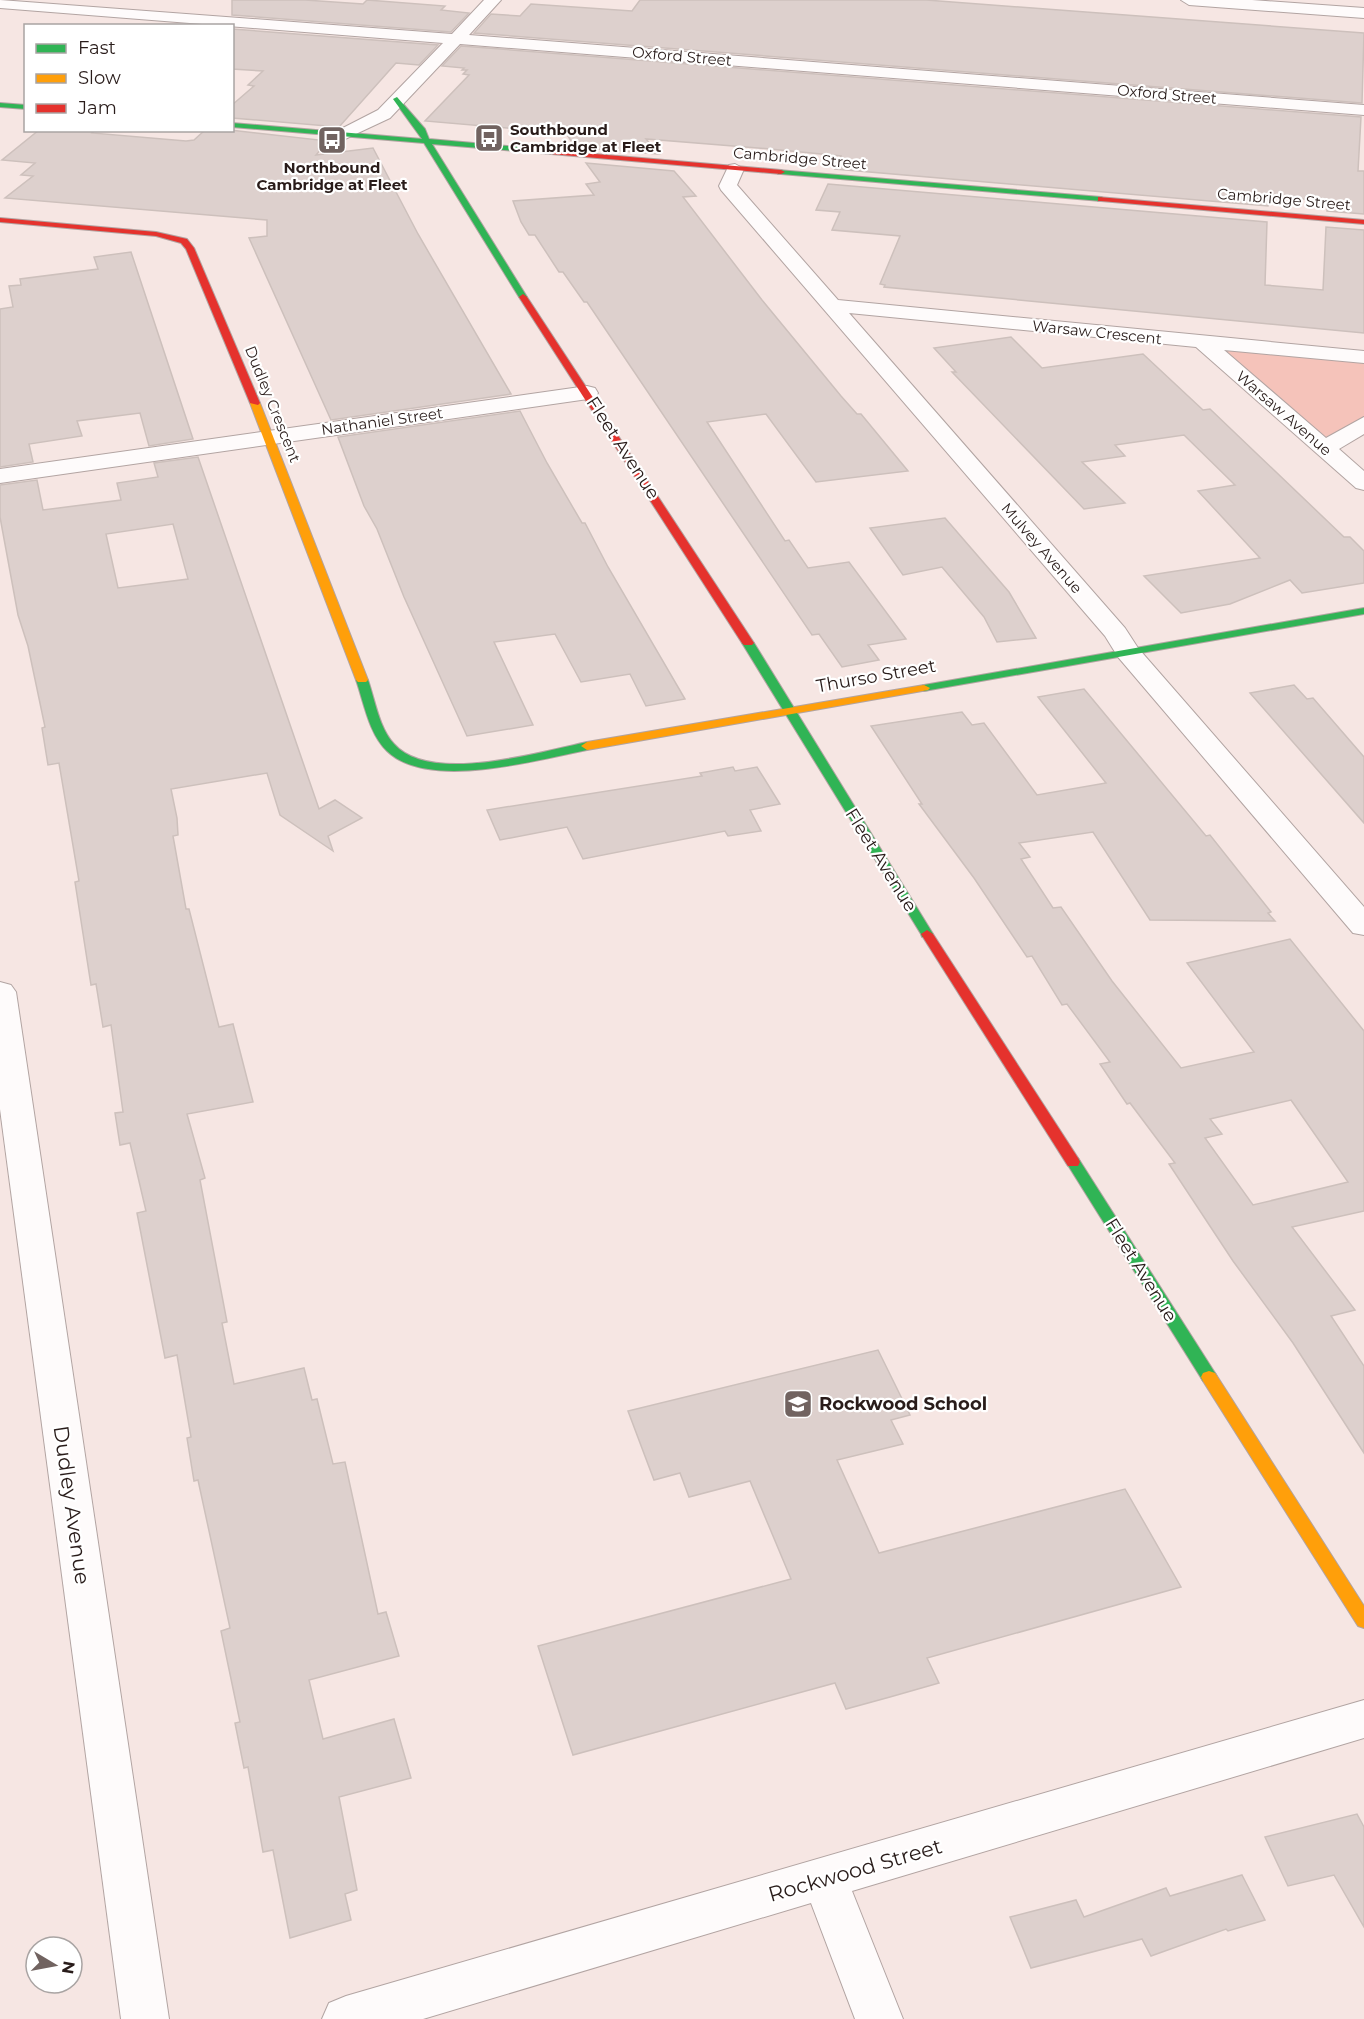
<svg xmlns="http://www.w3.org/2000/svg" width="1364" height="2019" font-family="Montserrat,sans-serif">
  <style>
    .green { fill: #f5c3ba }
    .building { fill: #ddd0cd; stroke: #cdc0bc; stroke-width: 1.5; fill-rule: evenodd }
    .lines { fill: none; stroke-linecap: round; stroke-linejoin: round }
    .street-casing { stroke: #b2a4a2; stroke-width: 2 }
    .fast-casing { stroke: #b2a4a2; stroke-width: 2 }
    .slow-casing { stroke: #b2a4a2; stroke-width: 2 }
    .jam-casing { stroke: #b2a4a2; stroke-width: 2 }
    .street { fill: #fefbfb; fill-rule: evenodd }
    .fast { fill: #30b455; fill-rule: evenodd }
    .slow { fill: #ff9f0a; fill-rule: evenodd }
    .jam { fill: #e5322d; fill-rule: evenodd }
    .labels { text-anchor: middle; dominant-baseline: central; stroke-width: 4.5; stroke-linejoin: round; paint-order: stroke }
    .far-street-label { font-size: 15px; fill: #291c1a; stroke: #fff }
    .far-poi-label { font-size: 15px; font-weight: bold; fill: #291c1a; stroke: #fff; text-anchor: start }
    .street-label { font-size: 18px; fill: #291c1a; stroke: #fff }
    .poi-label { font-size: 18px; font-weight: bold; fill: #291c1a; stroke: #fff; text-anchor: start }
    .near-street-label { font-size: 21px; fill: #291c1a; stroke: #fff }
  </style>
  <rect width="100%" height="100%" fill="#f6e6e3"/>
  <polygon class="green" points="1204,343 1364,357 1364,424 1325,448"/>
  <g class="building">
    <polygon points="232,0 305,0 363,4 367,0 445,6 441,10 469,13 451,32 232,15"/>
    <polygon points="640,0 926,0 1364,33 1362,103 474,33 491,14 520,16 531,4 632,11"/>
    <polygon points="232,29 438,45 419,65 396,63 339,127 232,118 232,105 254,86 248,85 263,71 232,69"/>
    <polygon points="461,46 1361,117 1358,171 1364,171 1364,214 1327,211 1327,201 1268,196 1268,206 835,169 841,156 770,149 646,139 659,154 575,147 566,133 425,121 469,75 463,74 467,70 462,70 464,68 442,66"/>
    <polygon points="39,130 95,130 92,133 186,141 194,140 205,130 230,130 328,141 316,155 373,148 418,234 511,394 331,420 249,238 267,236 267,220 5,198 33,176 21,175 35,163 2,160"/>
    <polygon points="586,163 674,171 696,196 683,197 762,300 841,396 857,414 861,414 908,471 816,482 766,414 707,422 785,541 789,540 808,568 849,562 906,639 868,645 879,660 842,667 819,634 812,635 587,302 584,302 563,272 559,272 535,235 529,235 521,222 513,201 594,195 586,184 600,182"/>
    <polygon points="828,184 1267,222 1265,285 1323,290 1326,227 1364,230 1364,333 884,287 885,285 880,284 900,236 832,230 840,212 816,210"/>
    <polygon points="131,252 193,439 149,446 140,413 77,421 82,436 29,444 33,462 0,467 0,309 13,307 9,286 21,285 20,279 98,269 94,257"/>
    <polygon points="1011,337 1042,368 1143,354 1203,410 1210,409 1344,537 1350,537 1364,551 1364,583 1302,593 1290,580 1230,604 1181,613 1144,576 1260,558 1198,491 1235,485 1184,435 1115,445 1125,456 1082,462 1125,503 1084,509 952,372 956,372 934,348"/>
    <polygon points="520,411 547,463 582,523 585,523 608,567 685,699 646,706 630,674 581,682 555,634 494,642 533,725 467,736 404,597 377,529 364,506 338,437"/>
    <path d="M 198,457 L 319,809 L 335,800 L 362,818 L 328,836 L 333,851 L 280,815 L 267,773 L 171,789 L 177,818 L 178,835 L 173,836 L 186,909 L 189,909 L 219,1027 L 233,1024 L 253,1102 L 187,1114 L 205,1178 L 200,1180 L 227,1322 L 222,1323 L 234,1384 L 304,1368 L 312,1400 L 317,1399 L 333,1464 L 345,1462 L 378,1614 L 386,1612 L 399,1656 L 309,1680 L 323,1739 L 394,1719 L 411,1778 L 339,1797 L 357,1890 L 345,1894 L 351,1920 L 290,1938 L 273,1850 L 263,1852 L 248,1767 L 244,1768 L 235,1723 L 240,1722 L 221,1631 L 230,1628 L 198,1480 L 194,1481 L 187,1438 L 191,1437 L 177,1355 L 165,1358 L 137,1213 L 146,1211 L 130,1143 L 120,1145 L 115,1113 L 123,1112 L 111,1025 L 103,1027 L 96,984 L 91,985 L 75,882 L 79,881 L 59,763 L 48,765 L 42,728 L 45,727 L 28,646 L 18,615 L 0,517 L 0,485 L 37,480 L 43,510 L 121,500 L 117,483 L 158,477 L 154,463 ZM 173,524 L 188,579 L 118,588 L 106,534 Z"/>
    <polygon points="945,518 1009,592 1036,638 997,642 984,617 942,567 903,575 870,528"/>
    <polygon points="1294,685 1307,699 1313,698 1364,757 1364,823 1250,693"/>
    <path d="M 1084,689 L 1206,836 L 1210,835 L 1271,912 L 1268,913 L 1275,921 L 1150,920 L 1093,832 L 1019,843 L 1030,857 L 1021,859 L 1053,908 L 1061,907 L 1112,981 L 1181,1068 L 1254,1052 L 1187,963 L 1290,939 L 1364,1031 L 1364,1211 L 1292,1227 L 1355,1310 L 1331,1316 L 1364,1366 L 1364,1453 L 1293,1343 L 1233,1261 L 1169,1164 L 1175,1163 L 1130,1103 L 1127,1104 L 1100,1064 L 1110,1062 L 1067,1004 L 1062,1005 L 1032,956 L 1027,957 L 974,878 L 919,804 L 922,804 L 871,726 L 962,712 L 972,725 L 984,723 L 1037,795 L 1106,783 L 1038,697 ZM 1291,1100 L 1348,1182 L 1253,1205 L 1205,1138 L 1222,1134 L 1210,1119 Z"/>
    <polygon points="733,767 735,771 757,767 780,804 750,810 761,831 728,836 725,831 583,859 567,827 500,840 487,810 702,776 700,773"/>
    <polygon points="878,1350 910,1415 891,1420 903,1444 837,1460 879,1553 1125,1489 1181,1587 927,1658 939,1683 890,1697 846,1709 835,1683 573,1755 538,1646 791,1579 750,1481 689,1497 680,1473 654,1480 628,1411"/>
    <polygon points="1357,1814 1364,1827 1364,1927 1334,1875 1288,1886 1265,1837"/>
    <polygon points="1242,1875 1265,1920 1228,1931 1226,1929 1151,1956 1142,1939 1031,1968 1010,1917 1076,1900 1084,1917 1166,1888 1170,1896"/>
  </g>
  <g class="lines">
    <g class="street-casing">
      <g id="street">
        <polygon points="0,0 452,34 484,0 501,0 469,35 1364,105 1364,115 460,44 390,118 343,140 334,135 337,131 378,110 443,43 0,8"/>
        <polygon points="1181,0 1252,0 1364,8 1364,18 1189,5"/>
        <polygon points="735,164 744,169 737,185 838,300 1364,351 1364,363 1224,350 1326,438 1364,417 1364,434 1339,449 1364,471 1364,490 1356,488 1196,347 849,313 1125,628 1138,648 1364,907 1364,935 1353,933 1118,657 1105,636 721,190 719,186 729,165"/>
        <polygon points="587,386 595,388 598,393 595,398 0,483 0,469"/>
        <polygon points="0,982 11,985 16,992 169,2019 121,2019 0,1109"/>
        <polygon points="1364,1700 1364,1738 852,1891 903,2019 855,2019 811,1903 423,2019 322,2019 329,2003 346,1996"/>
      </g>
    </g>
    <g class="fast-casing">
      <g id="fast">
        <polygon points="397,97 425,129 429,139 528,148 532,150 528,152 432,144 527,297 526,299 519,297 424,143 232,127 232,123 422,139 393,99"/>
        <polygon points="0,103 26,105 26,109 0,107"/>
        <polygon points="778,170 1101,197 1105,199 1101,201 781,174 778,174"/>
        <polygon points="1364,608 1364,614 924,691 918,688 924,685"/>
        <polygon points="748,640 754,643 933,934 932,937 922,937 921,934 742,643"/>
        <path d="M 362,677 L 368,680 C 375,700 379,728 394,744 C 430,785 540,752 587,742 L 593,746 L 587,750 C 537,760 428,791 387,751 C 369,734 364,703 356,680 Z"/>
        <polygon points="1073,1157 1078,1158 1215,1373 1217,1377 1215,1381 1209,1383 1203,1381 1066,1162 1068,1158"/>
      </g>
    </g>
    <g class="slow-casing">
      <g id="slow">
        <polygon points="255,400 260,403 368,680 366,682 358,682 356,680 250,403"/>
        <polygon points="924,685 930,688 928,690 587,750 581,746 587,742"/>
        <polygon points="1209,1371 1215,1373 1364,1606 1364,1628 1358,1626 1203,1381 1201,1377 1203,1373"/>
      </g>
    </g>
    <g class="jam-casing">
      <g id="jam">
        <polygon points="525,148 781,170 785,172 781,174 528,152 525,152"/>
        <polygon points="1098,197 1364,220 1364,224 1101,201 1098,201"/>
        <polygon points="0,218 156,232 187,239 194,248 260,403 258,405 250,403 186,249 181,243 156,236 0,222"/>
        <polygon points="523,294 527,297 754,643 752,645 744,645 742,643 519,297"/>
        <polygon points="927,930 933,934 1078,1158 1080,1162 1078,1166 1068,1166 921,934"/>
      </g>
    </g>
    <use href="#street" class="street"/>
    <use href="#fast" class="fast"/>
    <use href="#slow" class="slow"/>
    <use href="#jam" class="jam"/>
  </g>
  <defs>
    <g id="bus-square" transform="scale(1.5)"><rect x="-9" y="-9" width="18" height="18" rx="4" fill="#716360" stroke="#fff"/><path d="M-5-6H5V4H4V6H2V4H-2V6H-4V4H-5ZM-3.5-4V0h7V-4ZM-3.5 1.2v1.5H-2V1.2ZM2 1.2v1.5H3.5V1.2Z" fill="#fff"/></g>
    <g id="school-square" transform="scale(1.5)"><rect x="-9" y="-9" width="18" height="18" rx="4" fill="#716360" stroke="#fff"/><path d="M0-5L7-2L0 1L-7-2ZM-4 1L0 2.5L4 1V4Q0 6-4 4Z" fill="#fff"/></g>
  </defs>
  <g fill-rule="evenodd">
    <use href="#bus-square" x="489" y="138"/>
    <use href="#bus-square" x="332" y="140"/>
    <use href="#school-square" x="798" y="1404"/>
  </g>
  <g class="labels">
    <g class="far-street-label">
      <text transform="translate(682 56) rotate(5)">Oxford Street</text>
      <text transform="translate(1167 94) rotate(5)">Oxford Street</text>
      <text transform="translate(800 158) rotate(5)">Cambridge Street</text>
      <text transform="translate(1284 199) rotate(5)">Cambridge Street</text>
      <text transform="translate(1097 332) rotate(6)">Warsaw Crescent</text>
      <text transform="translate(273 404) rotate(68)">Dudley Crescent</text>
      <text transform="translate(1284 413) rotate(41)">Warsaw Avenue</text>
      <text transform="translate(382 421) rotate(-8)">Nathaniel Street</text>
      <text transform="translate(1042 548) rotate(49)">Mulvey Avenue</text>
    </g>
    <g class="far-poi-label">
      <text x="510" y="129">Southbound<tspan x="510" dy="17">Cambridge at Fleet</tspan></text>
      <text x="332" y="167" text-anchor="middle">Northbound<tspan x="332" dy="17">Cambridge at Fleet</tspan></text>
    </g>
    <g class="street-label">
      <text transform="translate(623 448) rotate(57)">Fleet Avenue</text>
      <text transform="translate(876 676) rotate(-10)">Thurso Street</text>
      <text transform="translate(881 860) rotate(58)">Fleet Avenue</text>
      <text transform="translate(1141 1270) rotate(58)">Fleet Avenue</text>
    </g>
    <g class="poi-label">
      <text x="819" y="1404">Rockwood School</text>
    </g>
    <g class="near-street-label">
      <text transform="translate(72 1505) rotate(82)">Dudley Avenue</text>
      <text transform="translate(855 1870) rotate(-16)">Rockwood Street</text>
    </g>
  </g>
  <rect x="24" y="24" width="210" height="108" fill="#ffffff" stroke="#a9a4a3" stroke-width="1.5"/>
  <rect x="36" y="44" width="30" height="9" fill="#30b455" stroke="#a9a4a3" stroke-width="1.5"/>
  <text x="78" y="54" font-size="18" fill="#291c1a">Fast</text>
  <rect x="36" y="74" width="30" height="9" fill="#ff9f0a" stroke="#a9a4a3" stroke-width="1.5"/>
  <text x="78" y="84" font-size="18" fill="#291c1a">Slow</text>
  <rect x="36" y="104" width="30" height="9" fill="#e5322d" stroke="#a9a4a3" stroke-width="1.5"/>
  <text x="78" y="114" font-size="18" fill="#291c1a">Jam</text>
  <g transform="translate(54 1965) rotate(100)"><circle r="28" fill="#ffffff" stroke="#a9a4a3" stroke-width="1.5"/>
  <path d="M0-4.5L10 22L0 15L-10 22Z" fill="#716360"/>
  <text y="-9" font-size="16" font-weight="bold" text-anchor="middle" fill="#291c1a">N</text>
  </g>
</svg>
